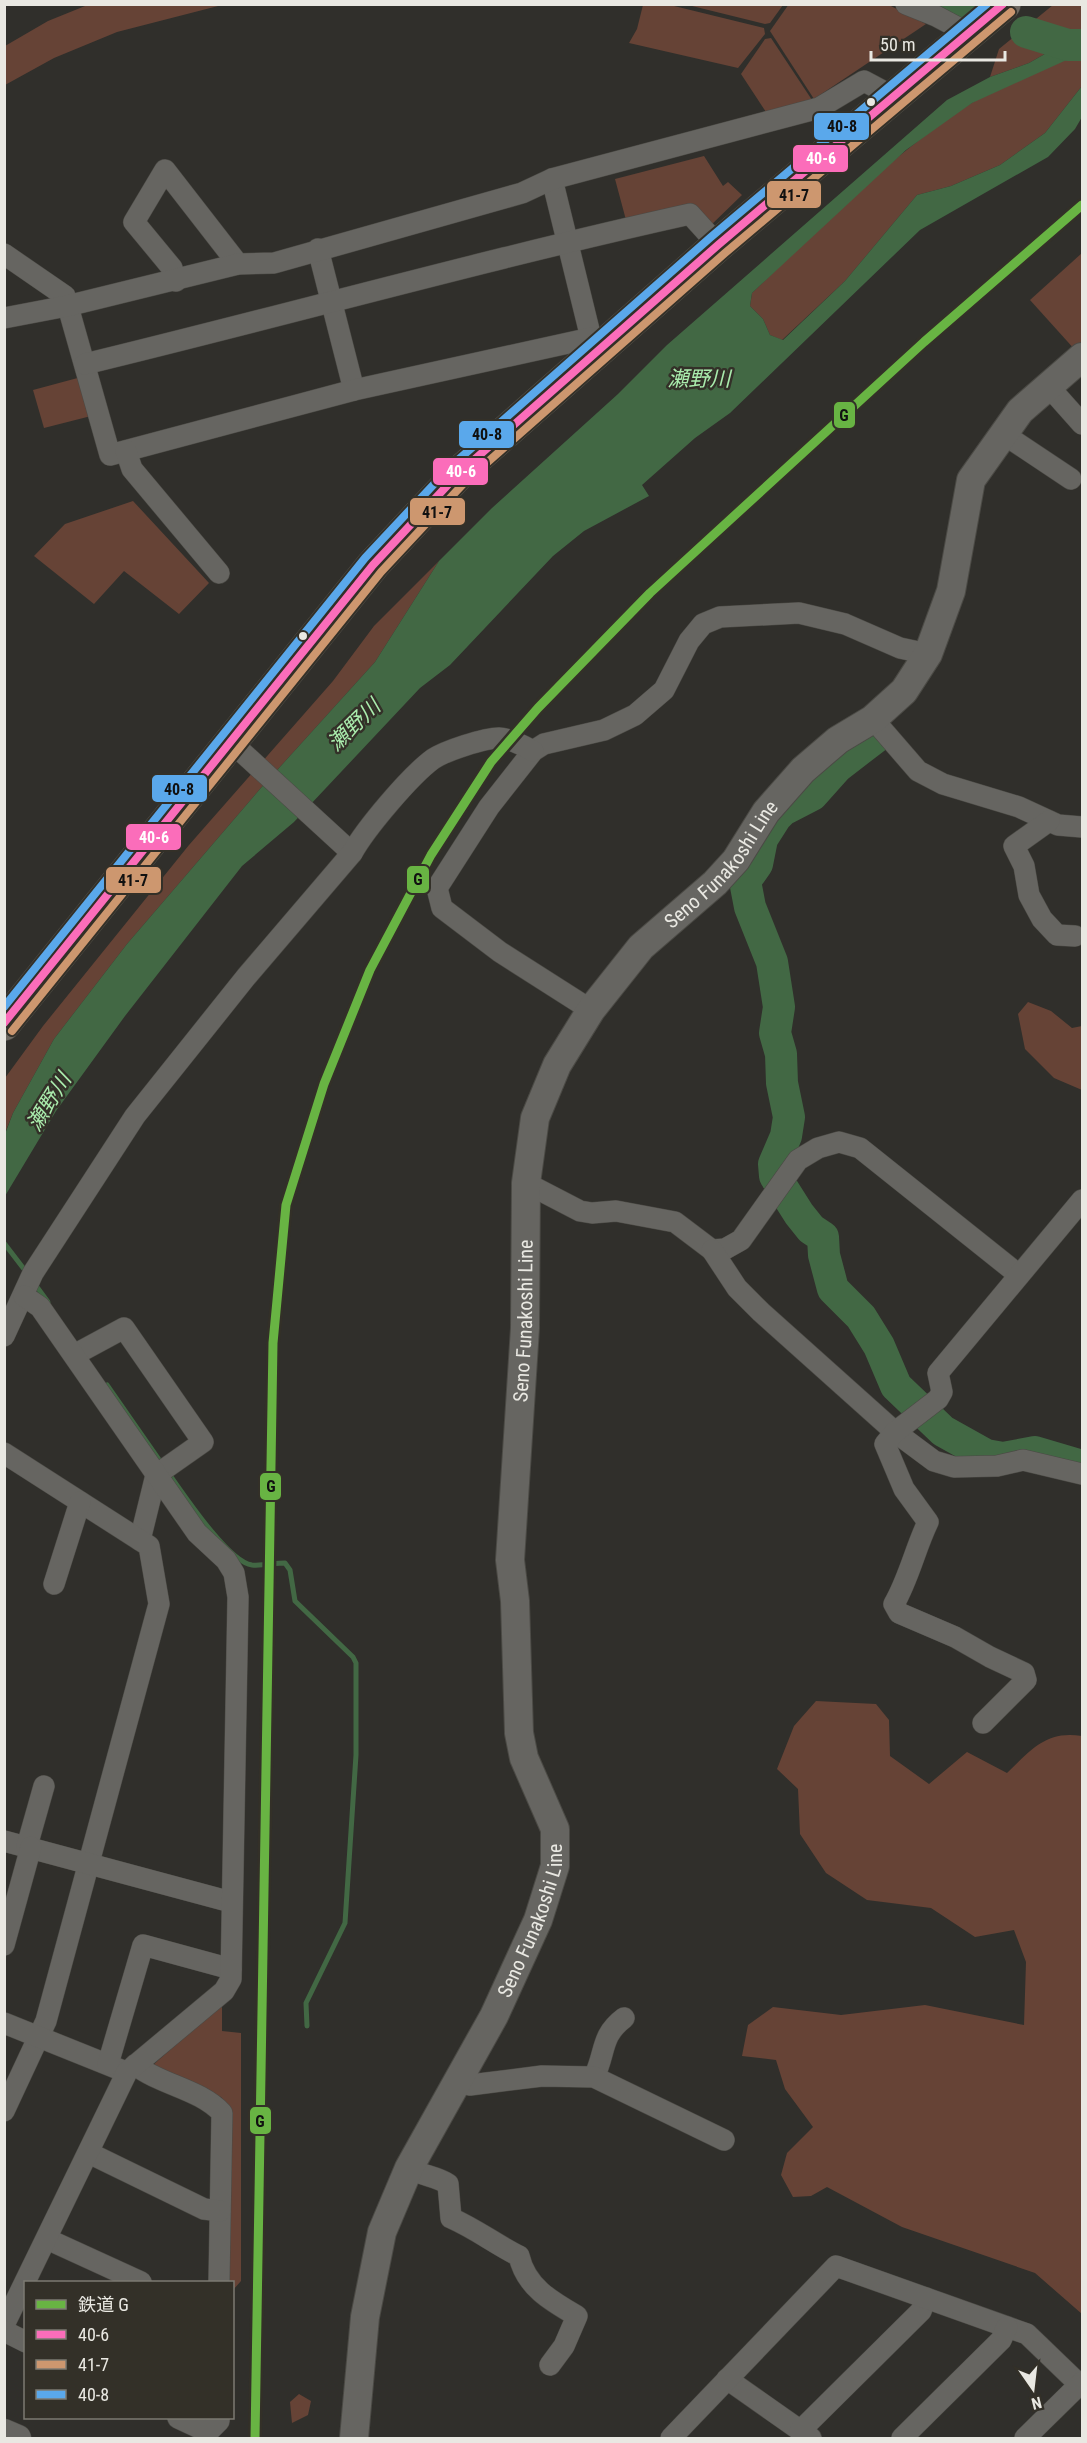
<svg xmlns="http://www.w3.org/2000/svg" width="1087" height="2443" font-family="'Roboto Condensed','Noto Sans JP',sans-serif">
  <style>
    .green { fill: #664336 }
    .water { fill: #426844 }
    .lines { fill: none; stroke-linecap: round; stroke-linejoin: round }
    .stream { stroke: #426844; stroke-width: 5 }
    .river { stroke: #426844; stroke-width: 32 }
    .minor-casing { stroke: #4b4a45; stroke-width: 22 }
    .tertiary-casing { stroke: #4b4a45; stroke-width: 27 }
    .secondary-casing { stroke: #4b4a45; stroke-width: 30 }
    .trunk-casing { stroke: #4b4a45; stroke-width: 34 }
    .minor { stroke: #666561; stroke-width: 21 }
    .tertiary { stroke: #666561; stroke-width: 26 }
    .secondary { stroke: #666561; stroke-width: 28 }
    .trunk { stroke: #6e6961; stroke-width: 33 }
    .bus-1-casing { stroke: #333028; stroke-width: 12 }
    .bus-2-casing { stroke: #333028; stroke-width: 12 }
    .bus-3-casing { stroke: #333028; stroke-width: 12 }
    .bus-1 { stroke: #fb6dba; stroke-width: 8 }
    .bus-2 { stroke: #cd976f; stroke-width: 8 }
    .bus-3 { stroke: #5aa8eb; stroke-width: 8 }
    .rail-1-casing { stroke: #333028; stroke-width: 14 }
    .rail-1 { stroke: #68b443; stroke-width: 9 }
    .bus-dot { fill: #e9e8e2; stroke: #333028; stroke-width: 2 }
    .labels { text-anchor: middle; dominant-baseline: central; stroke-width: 5; stroke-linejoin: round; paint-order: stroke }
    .street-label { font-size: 20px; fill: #e9e8e2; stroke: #333028 }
    .water-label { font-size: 21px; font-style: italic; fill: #aaecad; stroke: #333028 }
    .line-badge { stroke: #333028; stroke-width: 2 }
    .badge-label { font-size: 16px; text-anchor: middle; font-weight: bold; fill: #fff }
    .pale-badge-label { font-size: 16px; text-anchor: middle; font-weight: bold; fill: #111 }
  </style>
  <rect width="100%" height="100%" fill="#302f2b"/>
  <g class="green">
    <polygon points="90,4 222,4 222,5 117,32 54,58 5,85 5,46 48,21"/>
    <polygon points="789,4 889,5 926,24 814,99 770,31"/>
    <polygon points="643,5 670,5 764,28 765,34 738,68 629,43 637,29"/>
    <polygon points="688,5 783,5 770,23 765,24"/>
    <polygon points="1053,5 1082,5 1082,38 1071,39 1029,63 990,77 999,49"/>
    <polygon points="771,38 812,100 768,115 741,74 765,39"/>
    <path d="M 1082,53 L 1082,86 L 1045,133 L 1000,165 L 951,186 L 917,195 L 845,281 L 782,340 L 770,335 L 763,319 L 750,306 L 752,293 C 821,227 889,156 970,104 C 1002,83 1047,66 1082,53 Z"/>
    <polygon points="704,156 723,186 728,182 742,195 710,226 626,220 615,179"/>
    <polygon points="1082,253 1082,343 1076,351 1030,300"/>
    <polygon points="85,376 95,415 44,428 33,390"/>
    <polygon points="133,501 209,583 179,614 124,571 94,604 34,556 65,524"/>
    <polygon points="439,561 375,662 260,789 127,944 54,1039 13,1113 5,1133 5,1078 43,1026 189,845 333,681 374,626"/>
    <polygon points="1028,1002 1051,1011 1072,1028 1082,1026 1082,1090 1054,1078 1025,1049 1018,1014"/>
    <path d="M 816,1701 L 876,1704 L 889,1720 L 890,1756 L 929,1784 L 967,1752 L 1007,1773 C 1031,1750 1046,1730 1082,1736 L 1082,2314 L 1035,2273 L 902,2227 L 827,2187 L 811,2196 L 793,2197 L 781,2175 L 787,2153 L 813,2127 L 785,2089 L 776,2060 L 742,2056 L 748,2025 L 773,2007 L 841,2015 L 925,2005 L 1024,2025 L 1026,1962 L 1014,1930 L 975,1937 L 931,1908 L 867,1900 L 826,1873 L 800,1834 L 798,1789 L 777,1769 L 794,1726 Z"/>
    <polygon points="222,2003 222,2031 241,2033 241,2281 233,2290 232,2282 228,2282 227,2105 221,2097 156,2072 153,2065"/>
    <polygon points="299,2394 311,2401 308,2415 292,2423 290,2402"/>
  </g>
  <polygon class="water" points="1082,38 1082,53 972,103 906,150 752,293 750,306 763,319 770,335 783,340 845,281 917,195 951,186 1000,165 1045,133 1082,86 1082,117 1075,129 1048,157 920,230 730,413 695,438 642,485 649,496 584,531 553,556 450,665 420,688 294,822 242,866 125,1016 56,1111 5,1196 5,1134 13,1113 54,1039 127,944 260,789 375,662 439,561 492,508 618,394 667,345 947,100 990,77 1029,63 1071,39"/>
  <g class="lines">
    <g class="stream">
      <polyline points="4,1243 27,1273"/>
      <polyline points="34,1283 48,1302"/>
      <polyline points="107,1385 162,1464"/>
      <path d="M 167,1471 C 182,1492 228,1562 252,1565 C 262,1566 275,1563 285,1563 L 290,1570 L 295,1601 L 353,1657 L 356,1663 L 356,1755 L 345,1923 L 306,2003 L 307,2026"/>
    </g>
    <g class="river">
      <polyline points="937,4 963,12"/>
      <polyline points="1026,32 1068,45 1082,45"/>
      <polyline points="876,737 837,767 812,795 783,810 776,817 762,839 757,864 745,881 750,907 772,962 779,1007 775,1033 781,1054 782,1083 789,1117 786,1136 774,1164 775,1176 799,1214 811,1229 823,1237 824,1255 833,1289 861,1317 879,1346 896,1386 943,1431 986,1455 1003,1458 1035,1452 1079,1465"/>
    </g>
    <g class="minor-casing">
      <g id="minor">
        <polyline points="906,4 936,16 970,34"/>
        <polyline points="552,179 591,338 599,348"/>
        <polyline points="318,249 354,390"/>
        <polyline points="4,254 65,296 110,455 354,390 591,338"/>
        <polyline points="176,281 172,268 134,222 165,170 238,264"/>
        <polyline points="4,318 67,306 238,264 274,263 522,193 552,179 819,108 864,81 894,97"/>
        <path d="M 85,364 C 287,315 487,259 690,214 L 718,245"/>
        <polyline points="1050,388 1082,424"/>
        <polyline points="1002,433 1071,479"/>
        <polyline points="126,451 132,469 219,573"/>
        <polyline points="873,719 918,771 943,784 1019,807 1058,825 1082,827"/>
        <polyline points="231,742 352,853"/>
        <polyline points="1049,821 1014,846 1024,866 1029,895 1042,919 1057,935 1075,936"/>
        <polyline points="591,1010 500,952 442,908 437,888 489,807 533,751 544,744 604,730 635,715 664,690 689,641 703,624 720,617 799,613 845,624 900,648 928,654"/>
        <polyline points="526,1183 580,1211 592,1213 616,1211 675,1222 712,1250 725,1249 741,1240 798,1160 818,1148 839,1142 860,1148 1019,1275"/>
        <polyline points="712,1250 737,1288 761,1312 895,1432 934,1461 954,1467 997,1466 1023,1460 1082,1474"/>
        <path d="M 4,1336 L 33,1273 L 135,1116 L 246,977 L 352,853 C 366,828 410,776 433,759 C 445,751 484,738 499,738 C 509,738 524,746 533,751"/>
        <polyline points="74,1355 124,1328 203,1442 156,1475 140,1540"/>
        <polyline points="4,1453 149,1546 159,1604 46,2021 4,2111"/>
        <polyline points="54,1584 80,1502"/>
        <path d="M 983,1723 L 1026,1680 L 1024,1673 L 990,1657 L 955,1637 L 899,1613 L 894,1604 C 909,1578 915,1549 928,1522 L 904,1489 L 885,1444 L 895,1432 L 938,1399 L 942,1392 L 938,1373 L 1082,1200"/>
        <polyline points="4,1841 231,1902"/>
        <polyline points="27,1846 44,1786"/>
        <polyline points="4,1945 31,1847"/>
        <polyline points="4,2023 121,2070"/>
        <polyline points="108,2064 143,1945 231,1969"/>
        <path d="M 135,2065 C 161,2085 200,2089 222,2113 L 219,2282"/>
        <path d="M 594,2077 C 606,2053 600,2036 624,2018"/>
        <polyline points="457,2082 470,2085 542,2076 594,2077 724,2140"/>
        <polyline points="89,2153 204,2209 220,2211"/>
        <path d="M 409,2168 C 422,2176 436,2176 448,2184 L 451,2218 C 476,2229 495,2244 519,2256 C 526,2287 551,2301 577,2316 L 564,2346 L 550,2365"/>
        <polyline points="47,2239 141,2282"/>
        <polyline points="4,2325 127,2072 224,1991 231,1979 238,1597 234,1573 226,1560 197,1533 40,1307 24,1296"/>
        <polyline points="4,2331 26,2342"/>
        <polyline points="727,2379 811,2438"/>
        <polyline points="178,2418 208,2432 219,2421 219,2418"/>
        <polyline points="800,2431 921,2311 926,2298"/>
        <polyline points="671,2438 836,2266 1027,2334 1080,2385"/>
        <polyline points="902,2438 1001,2340 1007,2327"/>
        <polyline points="1025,2438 1082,2382"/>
      </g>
    </g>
    <g class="tertiary-casing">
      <polyline id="tertiary" points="4,2432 18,2438"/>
    </g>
    <g class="secondary-casing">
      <g id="secondary">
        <path id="s1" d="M 354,2438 L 365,2317 L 382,2232 L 409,2168 L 494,2016 L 538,1920 L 555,1866 L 555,1829 L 524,1758 L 519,1733 L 515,1601 L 510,1560 L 525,1328 L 526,1183 L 535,1118 L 557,1065 L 591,1010 L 641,947 L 715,883 L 736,860 L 766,812 L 803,770 L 838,740 L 873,719 L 904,691 L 928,654 L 951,591 L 971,480 L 1020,411 L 1082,357"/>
      </g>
    </g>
    <g class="trunk-casing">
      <polyline id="trunk" points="4,1024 373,565 458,474 718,245 1004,4"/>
    </g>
    <use href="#minor" class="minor"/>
    <use href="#tertiary" class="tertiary"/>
    <use href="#secondary" class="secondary"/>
    <use href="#trunk" class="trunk"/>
    <g class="bus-1-casing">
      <polyline id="bus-1" points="4,1023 373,565 458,474 718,245 1003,4"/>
    </g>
    <g class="bus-2-casing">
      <polyline id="bus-2" points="12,1031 381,572 465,482 725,253 1011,12"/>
    </g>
    <g class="bus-3-casing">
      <polyline id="bus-3" points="4,1007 365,558 450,467 711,237 987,4"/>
    </g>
    <use href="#bus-1" class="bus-1"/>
    <use href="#bus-2" class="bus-2"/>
    <use href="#bus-3" class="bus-3"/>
    <g class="rail-1-casing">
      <polyline id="rail-1" points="255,2438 273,1343 286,1205 324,1084 370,970 431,855 491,762 538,708 650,593 924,342 1082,205"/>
    </g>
    <use href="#rail-1" class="rail-1"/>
  </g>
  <g class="bus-dot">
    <circle cx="871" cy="102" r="5"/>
    <circle cx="303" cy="636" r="5"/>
  </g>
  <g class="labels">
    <g class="street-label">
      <text stroke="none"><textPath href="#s1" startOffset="1689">Seno Funakoshi Line</textPath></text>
      <text stroke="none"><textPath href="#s1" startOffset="1167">Seno Funakoshi Line</textPath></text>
      <text stroke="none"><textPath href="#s1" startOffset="555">Seno Funakoshi Line</textPath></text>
    </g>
    <g class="water-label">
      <text x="699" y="379">瀬野川</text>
      <text transform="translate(354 725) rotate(-44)">瀬野川</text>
      <text transform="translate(49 1102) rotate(-58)">瀬野川</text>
    </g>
  </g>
  <g class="line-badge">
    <rect x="813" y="112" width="57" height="29" rx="6" fill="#5aa8eb"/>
    <rect x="792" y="144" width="57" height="29" rx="6" fill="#fb6dba"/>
    <rect x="766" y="180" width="56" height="29" rx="6" fill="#cd976f"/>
    <rect x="833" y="401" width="23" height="28" rx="6" fill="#68b443"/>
    <rect x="458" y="420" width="57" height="29" rx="6" fill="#5aa8eb"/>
    <rect x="432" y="457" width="57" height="29" rx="6" fill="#fb6dba"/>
    <rect x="409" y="497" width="57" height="29" rx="6" fill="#cd976f"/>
    <rect x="151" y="774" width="57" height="29" rx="6" fill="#5aa8eb"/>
    <rect x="125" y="823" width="57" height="28" rx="6" fill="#fb6dba"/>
    <rect x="406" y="865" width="24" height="29" rx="6" fill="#68b443"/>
    <rect x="105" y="866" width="57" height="28" rx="6" fill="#cd976f"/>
    <rect x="259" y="1472" width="23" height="29" rx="6" fill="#68b443"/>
    <rect x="249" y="2106" width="23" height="29" rx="6" fill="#68b443"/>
  </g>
  <g class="badge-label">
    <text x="821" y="164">40-6</text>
    <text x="461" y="477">40-6</text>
    <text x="154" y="843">40-6</text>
  </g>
  <g class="pale-badge-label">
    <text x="842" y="132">40-8</text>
    <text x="794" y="201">41-7</text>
    <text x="844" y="421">G</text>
    <text x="487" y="440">40-8</text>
    <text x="437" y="518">41-7</text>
    <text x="179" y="795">40-8</text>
    <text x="418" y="885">G</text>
    <text x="133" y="886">41-7</text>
    <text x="271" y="1492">G</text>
    <text x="260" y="2127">G</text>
  </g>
  <rect width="1087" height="2443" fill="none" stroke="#e9e8e2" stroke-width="12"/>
  <rect x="24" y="2281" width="210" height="138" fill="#333028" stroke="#7c7a72" stroke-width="1.5"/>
  <rect x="36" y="2300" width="30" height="9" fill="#68b443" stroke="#7c7a72" stroke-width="1.5"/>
  <text x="78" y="2311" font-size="18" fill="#e9e8e2">鉄道 G</text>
  <rect x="36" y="2330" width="30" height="9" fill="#fb6dba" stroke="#7c7a72" stroke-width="1.5"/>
  <text x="78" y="2341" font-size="18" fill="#e9e8e2">40-6</text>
  <rect x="36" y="2360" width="30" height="9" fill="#cd976f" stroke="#7c7a72" stroke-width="1.5"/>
  <text x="78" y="2371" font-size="18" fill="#e9e8e2">41-7</text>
  <rect x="36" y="2390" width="30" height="9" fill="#5aa8eb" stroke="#7c7a72" stroke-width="1.5"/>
  <text x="78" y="2401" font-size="18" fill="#e9e8e2">40-8</text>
  <g transform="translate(1033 2389) rotate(166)" stroke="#333028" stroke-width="4.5" paint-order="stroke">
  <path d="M0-4.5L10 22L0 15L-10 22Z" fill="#e9e8e2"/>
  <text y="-9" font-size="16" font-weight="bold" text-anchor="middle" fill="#e9e8e2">N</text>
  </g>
  <path d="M871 51v9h134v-9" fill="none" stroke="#e9e8e2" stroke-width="3"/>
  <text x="880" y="51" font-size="18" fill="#e9e8e2" stroke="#333028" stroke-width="4.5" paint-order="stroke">50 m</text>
</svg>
